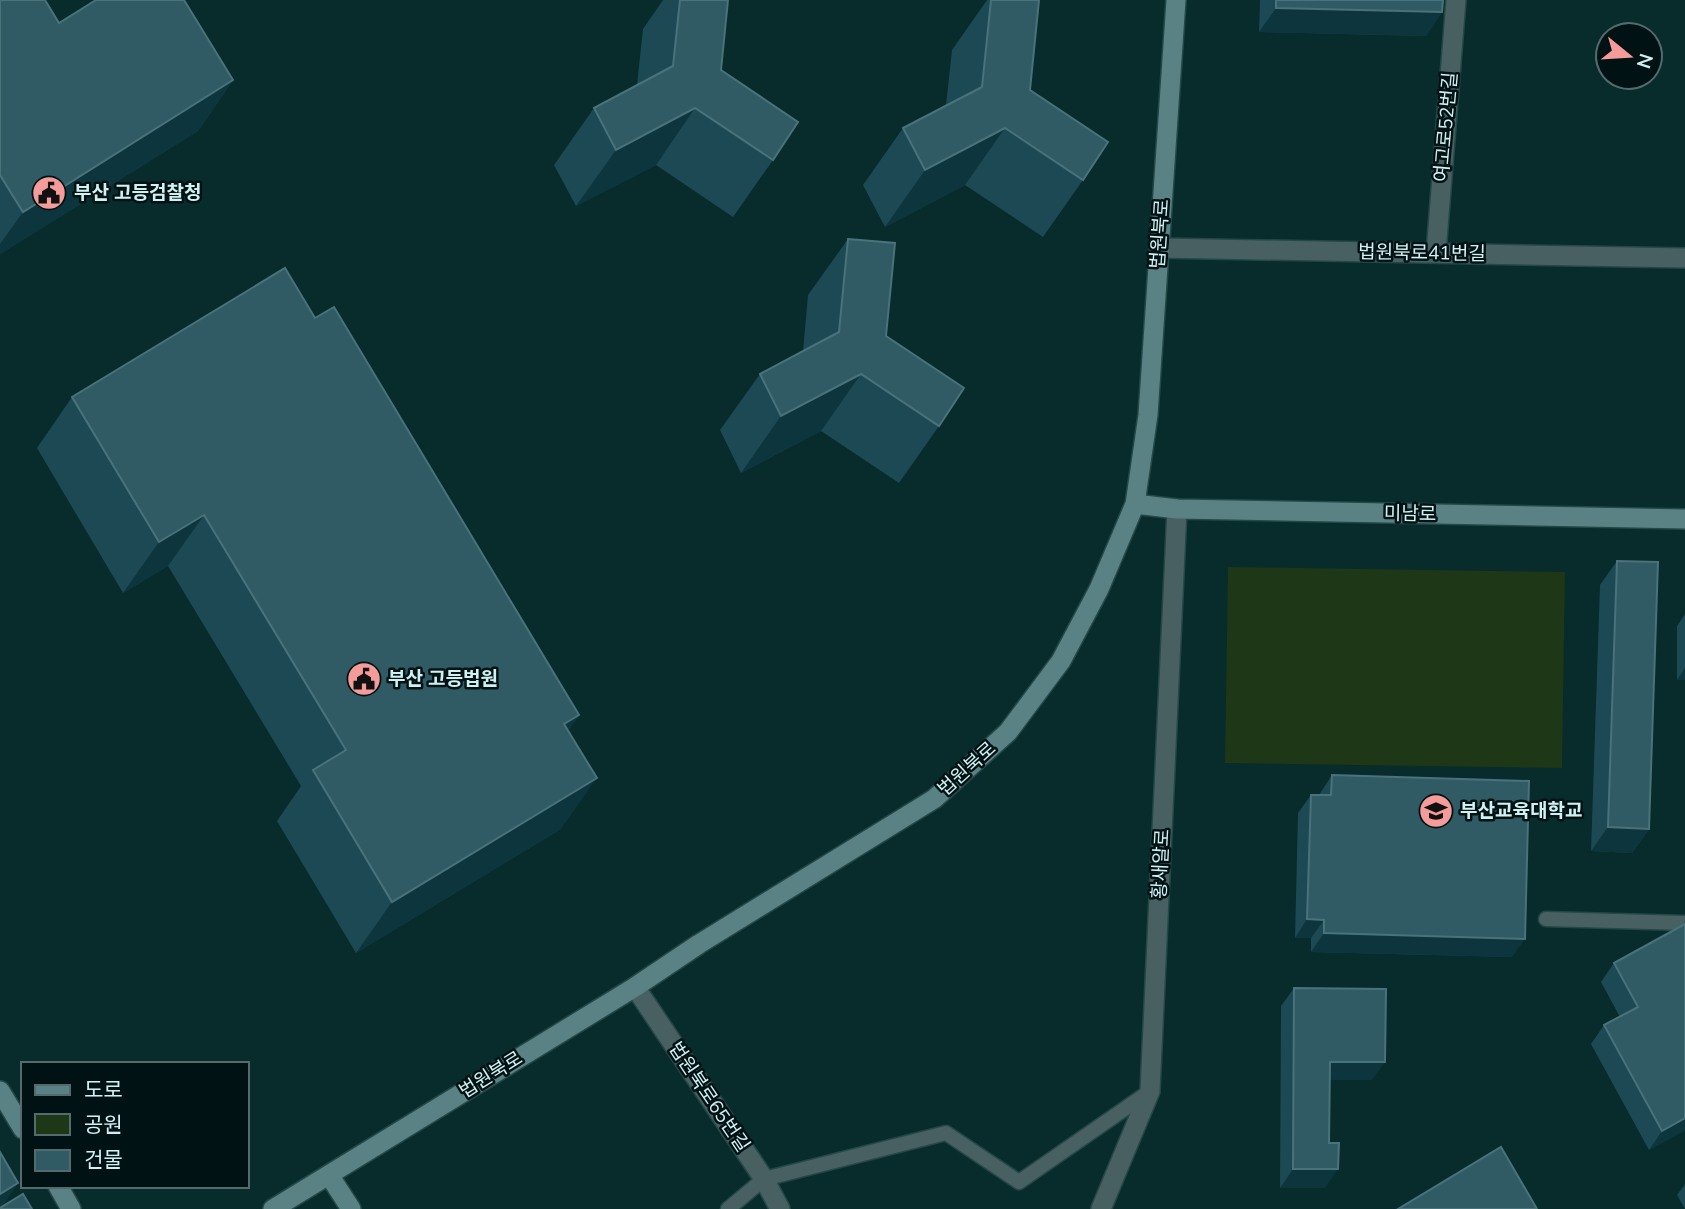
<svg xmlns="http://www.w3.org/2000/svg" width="1685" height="1209" font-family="'Nunito Sans','Noto Sans KR',sans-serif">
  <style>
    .green { fill: #1d3717 }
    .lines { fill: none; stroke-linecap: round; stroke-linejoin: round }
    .service-casing { stroke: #244748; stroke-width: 17 }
    .minor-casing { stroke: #244748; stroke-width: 22 }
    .secondary-casing { stroke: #244748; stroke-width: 22 }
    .service { stroke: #486061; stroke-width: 14 }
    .minor { stroke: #486061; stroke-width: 19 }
    .secondary { stroke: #5a8183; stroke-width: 19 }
    .wall { fill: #1d4954 }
    .shaded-wall { fill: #0c353d }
    .building { fill: #305b65; stroke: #49727b; stroke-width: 2 }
    .labels { text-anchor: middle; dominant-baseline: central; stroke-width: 5; stroke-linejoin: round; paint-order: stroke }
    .street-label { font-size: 19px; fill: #d1f0f2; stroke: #001214 }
    .poi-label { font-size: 19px; font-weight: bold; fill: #d1f0f2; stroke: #001214; text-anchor: start }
  </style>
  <rect width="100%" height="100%" fill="#082b2c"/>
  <polygon class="green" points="1228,567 1565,572 1562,768 1225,763"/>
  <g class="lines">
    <g class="service-casing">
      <g id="service">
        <polyline points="1546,919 1685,923"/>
        <polyline points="728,1209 764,1179 946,1133 1019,1182 1149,1092"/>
      </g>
    </g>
    <g class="minor-casing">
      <g id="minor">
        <polyline points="1160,248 1685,258"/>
        <polyline points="1436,253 1456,0"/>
        <polyline points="635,987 764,1179 780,1209"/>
        <polyline points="1101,1209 1150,1091 1177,509"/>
      </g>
    </g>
    <g class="secondary-casing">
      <g id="secondary">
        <polyline points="1135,504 1177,509 1685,519"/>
        <polyline points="0,1091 23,1129"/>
        <polyline points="329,1175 351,1209"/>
        <polyline points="58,1186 71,1209"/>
        <polyline points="273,1209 635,987 699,944 934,799 1008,732 1061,661 1099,589 1135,504 1148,415 1176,0"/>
      </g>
    </g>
    <use href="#service" class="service"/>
    <use href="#minor" class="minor"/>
    <use href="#secondary" class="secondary"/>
  </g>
  <g class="wall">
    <polygon points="0,0 59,23 233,80 198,131 0,254"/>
    <polygon points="663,0 728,0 721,70 773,160 733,217 656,165 576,206 554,165 594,108 637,85 643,29"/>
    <polygon points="987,0 1039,0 1030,90 1083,180 1043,237 965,185 885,227 863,185 903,128 946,105 952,50"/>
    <polygon points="1250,0 1443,0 1442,12 1426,36 1259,32 1260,0"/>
    <polygon points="848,239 886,336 939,426 899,483 821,431 741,473 720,430 760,374 803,351 808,295"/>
    <polygon points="315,318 579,715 568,731 561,829 356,953 277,821 301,786 168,566 123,593 37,448 72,397"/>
    <polygon points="1617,561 1649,829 1632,853 1591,851 1600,585"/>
    <polygon points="1685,614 1685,680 1677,680 1677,626"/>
    <polygon points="1332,775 1512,957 1311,952 1311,938 1295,938 1298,813 1311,795 1319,795"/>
    <polygon points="1685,924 1685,1130 1649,1150 1591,1044 1604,1025 1620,1017 1601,982 1614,963"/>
    <polygon points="1294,988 1372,1080 1330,1080 1329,1143 1325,1188 1280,1188 1281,1006"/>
    <polygon points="1685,1184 1685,1209 1677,1195"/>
  </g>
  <g class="shaded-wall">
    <polygon points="1276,8 1442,12 1426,36 1259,32"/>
    <polygon points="233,80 198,131 0,254 0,244 23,212"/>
    <polygon points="695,108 656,165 576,206 616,150"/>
    <polygon points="1005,128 965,185 885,227 925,170"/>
    <polygon points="861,374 821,431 741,473 781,416"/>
    <polygon points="204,515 168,566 123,593 159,542"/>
    <polygon points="1685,668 1685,680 1677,680"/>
    <polygon points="579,715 544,766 564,724"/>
    <polygon points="597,778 561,829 356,953 392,902"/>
    <polygon points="1608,827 1649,829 1632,853 1591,851"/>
    <polygon points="1307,919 1324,920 1311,938 1295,938"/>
    <polygon points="1324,933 1525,939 1512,957 1311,952"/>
    <polygon points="1330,1062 1385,1062 1372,1080 1317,1080"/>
    <polygon points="1685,1118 1685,1130 1649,1150 1662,1131"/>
    <polygon points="1293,1169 1338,1169 1325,1188 1280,1188"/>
    <polygon points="18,1183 1,1209 0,1209 0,1194"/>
  </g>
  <g class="building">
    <polygon points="0,0 45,0 59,23 96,0 184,0 233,80 23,212 0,175"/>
    <polygon points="680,0 728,0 721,70 798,122 773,160 695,108 616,150 594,108 673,66"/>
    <polygon points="991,0 1039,0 1030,90 1108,142 1083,180 1005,128 925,170 903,128 982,87"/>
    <polygon points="1276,0 1443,0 1442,12 1276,8"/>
    <polygon points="848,239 895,243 886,336 964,388 939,426 861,374 781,416 760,374 839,332"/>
    <polygon points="285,268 315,318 334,307 579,715 564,724 597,778 392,902 313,770 346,750 204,515 159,542 72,397"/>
    <polygon points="1617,561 1658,562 1649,829 1608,827"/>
    <polygon points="1332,775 1529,781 1525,939 1324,933 1324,920 1307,919 1311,795 1331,795"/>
    <polygon points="1685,924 1685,1118 1662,1131 1604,1025 1638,1007 1614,963"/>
    <polygon points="1294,988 1386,989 1385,1062 1330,1062 1329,1143 1339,1143 1338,1169 1293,1169"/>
    <polygon points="1501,1147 1537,1209 1398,1209"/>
    <polygon points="0,1152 18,1183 0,1194"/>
    <polygon points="23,1194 32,1209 0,1209 0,1208"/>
  </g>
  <defs>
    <g id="civic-disc" transform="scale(1.75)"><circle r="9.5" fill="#f59b9a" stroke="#001214"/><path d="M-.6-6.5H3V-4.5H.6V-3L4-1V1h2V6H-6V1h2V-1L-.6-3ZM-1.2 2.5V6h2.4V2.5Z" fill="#111"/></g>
    <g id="university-disc" transform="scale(1.75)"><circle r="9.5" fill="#f59b9a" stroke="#001214"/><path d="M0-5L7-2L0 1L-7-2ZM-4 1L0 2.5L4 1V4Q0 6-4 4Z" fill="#111"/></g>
  </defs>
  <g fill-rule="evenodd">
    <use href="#civic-disc" x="49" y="193"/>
    <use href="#civic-disc" x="364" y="679"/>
    <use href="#university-disc" x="1436" y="811"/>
  </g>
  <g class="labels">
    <g class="street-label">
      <text transform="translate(1446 127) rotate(-85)">여고로52번길</text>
      <text transform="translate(1160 234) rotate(-86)">법원북로</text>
      <text transform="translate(1422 253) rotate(1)">법원북로41번길</text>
      <text transform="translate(1410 514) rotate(1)">미남로</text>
      <text transform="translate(967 769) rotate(-42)">법원북로</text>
      <text transform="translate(1161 864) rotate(-87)">황새알로</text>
      <text transform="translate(491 1075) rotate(-32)">법원북로</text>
      <text transform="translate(709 1097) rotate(56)">법원북로65번길</text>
    </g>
    <g class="poi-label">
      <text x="74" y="193">부산 고등검찰청</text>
      <text x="388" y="679">부산 고등법원</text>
      <text x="1460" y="811">부산교육대학교</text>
    </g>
  </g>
  <rect x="21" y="1062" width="228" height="126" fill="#001214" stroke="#546b6d" stroke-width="2"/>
  <rect x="35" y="1085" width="35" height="10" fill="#5a8183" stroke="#546b6d" stroke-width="2"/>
  <text x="84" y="1097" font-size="21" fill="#d1f0f2">도로</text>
  <rect x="35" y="1114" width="35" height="21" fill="#1d3717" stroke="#546b6d" stroke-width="2"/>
  <text x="84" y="1132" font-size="21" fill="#d1f0f2">공원</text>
  <rect x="35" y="1150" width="35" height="21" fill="#305b65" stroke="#546b6d" stroke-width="2"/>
  <text x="84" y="1167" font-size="21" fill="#d1f0f2">건물</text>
  <g transform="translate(1629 56) rotate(108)"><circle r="33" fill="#001214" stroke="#546b6d" stroke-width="2"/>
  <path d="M0-5L12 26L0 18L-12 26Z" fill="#f59b9a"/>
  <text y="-10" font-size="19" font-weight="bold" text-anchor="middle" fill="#d1f0f2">N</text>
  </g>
</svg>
